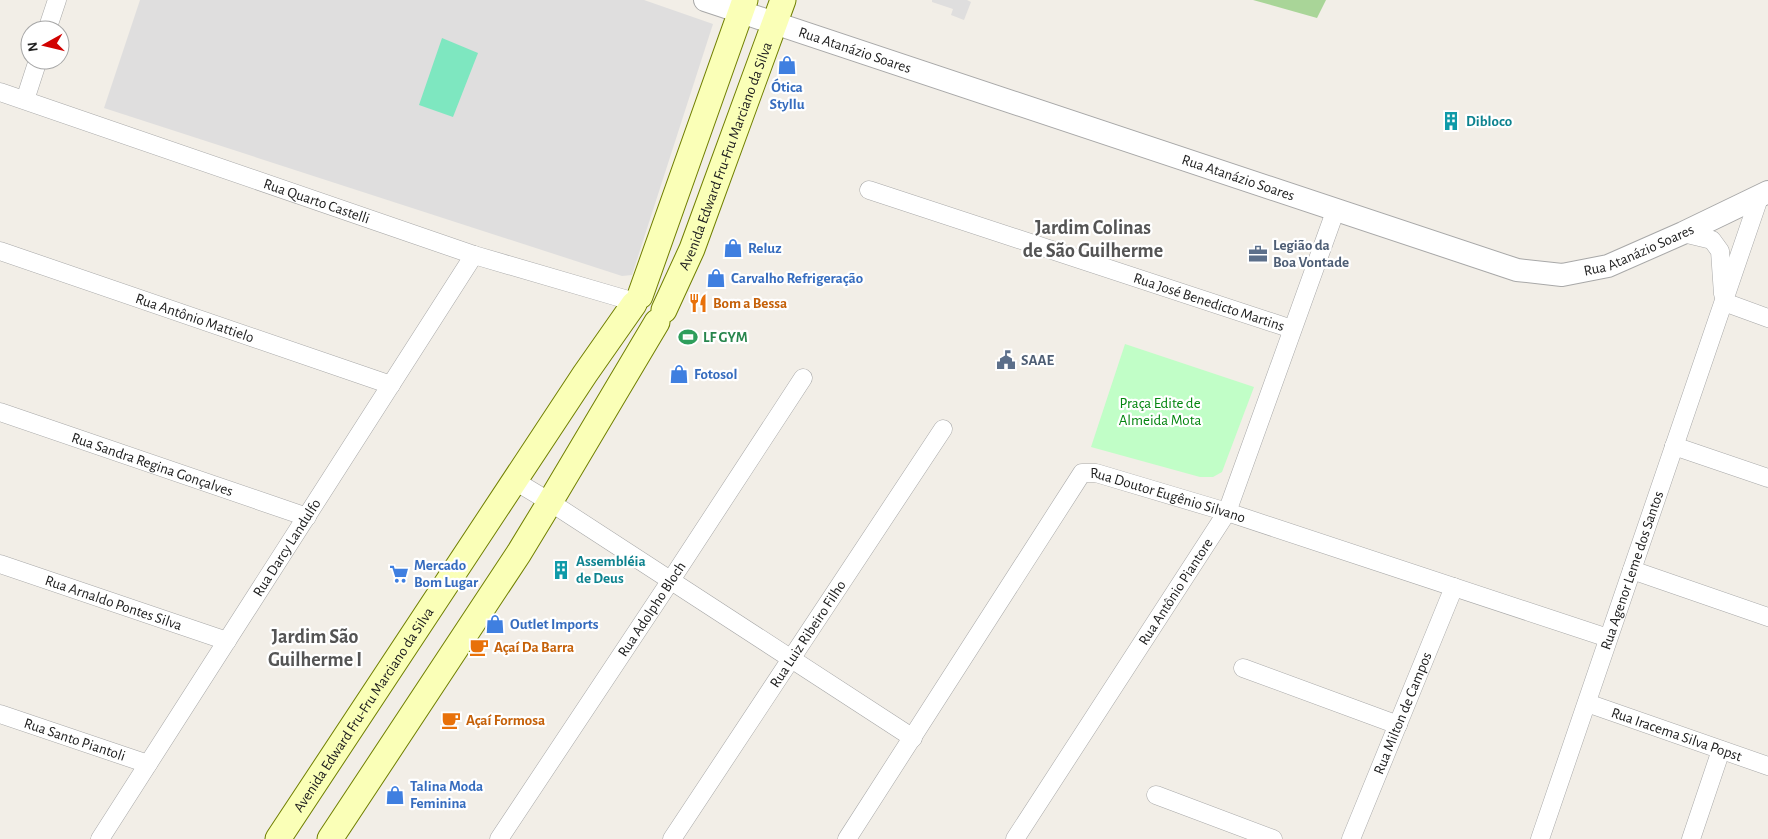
<svg xmlns="http://www.w3.org/2000/svg" width="1768" height="839" font-family="'Alegreya Sans',sans-serif">
  <style>
    .residential { fill: #dfdede }
    .forest { fill: #a9d598 }
    .park { fill: #c1fec7 }
    .pitch { fill: #7ee7c0 }
    .lines { fill: none; stroke-linecap: round; stroke-linejoin: round }
    .minor-casing { stroke: #a8a8a8; stroke-width: 19 }
    .tertiary-casing { stroke: #a8a8a8; stroke-width: 24 }
    .secondary-casing { stroke: #707f00; stroke-width: 27 }
    .minor { stroke: #fff; stroke-width: 18 }
    .tertiary { stroke: #fff; stroke-width: 22 }
    .secondary { stroke: #faffb7; stroke-width: 25 }
    .labels { text-anchor: middle; dominant-baseline: central; stroke-width: 4.5; stroke-linejoin: round; paint-order: stroke }
    .street-label { font-size: 15px; fill: #212121; stroke: #fff }
    .shop-label { font-size: 15px; font-weight: bold; fill: #366cbe; stroke: #fff; text-anchor: start }
    .culture-label { font-size: 15px; font-weight: bold; fill: #0d838f; stroke: #fff; text-anchor: start }
    .service-label { font-size: 15px; font-weight: bold; fill: #4e5e75; stroke: #fff; text-anchor: start }
    .food-label { font-size: 15px; font-weight: bold; fill: #c56008; stroke: #fff; text-anchor: start }
    .leisure-label { font-size: 15px; font-weight: bold; fill: #27864d; stroke: #fff; text-anchor: start }
    .park-label { font-size: 15px; fill: #03850f; stroke: #fff }
    .district-label { font-size: 20px; font-weight: bold; fill: #545454; stroke: #fff }
  </style>
  <rect width="100%" height="100%" fill="#f2eee7"/>
  <g class="residential">
    <polygon points="140,0 644,0 713,24 632,275 622,276 104,108"/>
    <polygon points="932,0 967,0 971,2 964,20 951,15 953,9 932,2"/>
  </g>
  <polygon class="forest" points="1253,0 1326,0 1317,18"/>
  <polygon class="park" points="1125,344 1254,387 1222,472 1213,477 1200,477 1091,447"/>
  <polygon class="pitch" points="442,38 478,53 453,117 419,105"/>
  <g class="lines">
    <g class="minor-casing">
      <g id="minor">
        <polyline points="47,30 57,0"/>
        <path id="s1" d="M 0,92 L 474,255 L 635,302"/>
        <polyline points="25,100 38,60"/>
        <path id="s2" d="M 869,190 L 1292,329"/>
        <polyline points="1683,233 1712,240 1720,251 1723,294"/>
        <path id="s3" d="M 0,251 L 391,385"/>
        <polyline points="1724,302 1768,318"/>
        <path id="s4" d="M 0,412 L 307,517"/>
        <polyline points="1674,446 1768,478"/>
        <polyline points="515,481 550,502 913,738"/>
        <path id="s5" d="M 0,564 L 227,641"/>
        <polyline points="1632,570 1768,617"/>
        <polyline points="1243,668 1398,725"/>
        <path id="s6" d="M 1587,703 L 1768,766"/>
        <path id="s7" d="M 0,714 L 148,764"/>
        <polyline points="1156,795 1273,839"/>
        <path id="s8" d="M 100,839 L 474,255"/>
        <path id="s9" d="M 499,839 L 671,580 L 803,378"/>
        <path id="s10" d="M 672,839 L 943,429"/>
        <path id="s11" d="M 847,839 L 1082,473 L 1096,473 L 1227,512 L 1608,638"/>
        <path id="s12" d="M 1015,839 L 1227,512 L 1336,209"/>
        <path id="s13" d="M 1351,839 L 1454,587"/>
        <path id="s14" d="M 1540,839 L 1760,195"/>
        <polyline points="1691,839 1721,750"/>
      </g>
    </g>
    <g class="tertiary-casing">
      <g id="tertiary">
        <path id="s15" d="M 705,0 L 1517,270 L 1562,275 L 1608,266 L 1683,233 L 1768,192"/>
      </g>
    </g>
    <g class="secondary-casing">
      <g id="secondary">
        <polyline points="640,296 745,0"/>
        <path id="s16" d="M 664,310 L 692,249 L 783,0"/>
        <path id="s17" d="M 278,839 L 585,374 L 634,304"/>
        <polyline points="330,839 519,553 550,502 657,322"/>
      </g>
    </g>
    <use href="#minor" class="minor"/>
    <use href="#tertiary" class="tertiary"/>
    <use href="#secondary" class="secondary"/>
  </g>
  <defs>
    <g id="shop-bare" transform="scale(1.5)"><path d="M-5-2.5h2.3a2.7 3.5 0 0 1 5.4 0H5L5.5 6h-11ZM-1.5-2.5h3a1.5 2.3 0 0 0-3 0Z" fill="#3f7fe0" stroke="#fff" stroke-width="2.5" paint-order="stroke"/></g>
    <g id="building-bare" transform="scale(1.5)"><path d="M-4-6H4V6H1V3H-1V6H-4ZM-2.5-4.3h1.7v1.8h-1.7ZM.8-4.3h1.7v1.8H.8ZM-2.5-1h1.7V.8h-1.7ZM.8-1h1.7V.8H.8Z" fill="#0f9aa8" stroke="#fff" stroke-width="2.5" paint-order="stroke"/></g>
    <g id="office-bare" transform="scale(1.5)"><path d="M-6-3h4V-5.5h4V-3h4V5H-6ZM-1-4.5V-3h2v-1.5ZM-6 0V1H6V0Z" fill="#5c6f8a" stroke="#fff" stroke-width="2.5" paint-order="stroke"/></g>
    <g id="restaurant-bare" transform="scale(1.5)"><path d="M-5-6h1v4h1v-4h1v4h1v-4h1v5L-1.5 .5V6h-2V.5L-5-1ZM5-6V6H3V1.5H1.5Q1.5-4 5-6Z" fill="#e8710a" stroke="#fff" stroke-width="2.5" paint-order="stroke"/></g>
    <g id="stadium-bare" transform="scale(1.5)"><path d="M0-5a6.5 5 0 1 0 0 10a6.5 5 0 1 0 0-10ZM-3.5-1.8h7v3.6h-7Z" fill="#2e9e5b" stroke="#fff" stroke-width="2.5" paint-order="stroke"/></g>
    <g id="civic-bare" transform="scale(1.5)"><path d="M-.6-6.5H3V-4.5H.6V-3L4-1V1h2V6H-6V1h2V-1L-.6-3ZM-1.2 2.5V6h2.4V2.5Z" fill="#5c6f8a" stroke="#fff" stroke-width="2.5" paint-order="stroke"/></g>
    <g id="supermarket-bare" transform="scale(1.5)"><path d="M-6-5.5h2.5l.6 2H6L4.5 2H-2.5L-4.4-4H-6ZM-1.5 3.2a1.3 1.3 0 1 0 .1 0ZM3 3.2a1.3 1.3 0 1 0 .1 0Z" fill="#3f7fe0" stroke="#fff" stroke-width="2.5" paint-order="stroke"/></g>
    <g id="cafe-bare" transform="scale(1.5)"><path d="M-5.5-4.5H6V0H3Q3 3.5 0 3.5H-2.5Q-5.5 3.5-5.5 0ZM3-3.2v2h1.7v-2ZM-6 4.5H4V6H-6Z" fill="#e8710a" stroke="#fff" stroke-width="2.5" paint-order="stroke"/></g>
  </defs>
  <g fill-rule="evenodd">
    <use href="#shop-bare" x="787" y="65"/>
    <use href="#building-bare" x="1451" y="121"/>
    <use href="#shop-bare" x="733" y="248"/>
    <use href="#office-bare" x="1258" y="254"/>
    <use href="#shop-bare" x="716" y="278"/>
    <use href="#restaurant-bare" x="698" y="303"/>
    <use href="#stadium-bare" x="688" y="337"/>
    <use href="#civic-bare" x="1006" y="360"/>
    <use href="#shop-bare" x="679" y="374"/>
    <use href="#building-bare" x="561" y="570"/>
    <use href="#supermarket-bare" x="399" y="574"/>
    <use href="#shop-bare" x="495" y="624"/>
    <use href="#cafe-bare" x="479" y="647"/>
    <use href="#cafe-bare" x="451" y="720"/>
    <use href="#shop-bare" x="395" y="795"/>
  </g>
  <g class="labels">
    <g class="street-label">
      <text stroke="none"><textPath href="#s15" startOffset="158">Rua Atanázio Soares</textPath></text>
      <text stroke="none"><textPath href="#s16" startOffset="166">Avenida Edward Fru-Fru Marciano da Silva</textPath></text>
      <text stroke="none"><textPath href="#s15" startOffset="562">Rua Atanázio Soares</textPath></text>
      <text stroke="none"><textPath href="#s1" startOffset="335">Rua Quarto Castelli</textPath></text>
      <text stroke="none"><textPath href="#s15" startOffset="982">Rua Atanázio Soares</textPath></text>
      <text stroke="none"><textPath href="#s2" startOffset="358">Rua José Benedicto Martins</textPath></text>
      <text stroke="none"><textPath href="#s3" startOffset="206">Rua Antônio Mattielo</textPath></text>
      <text stroke="none"><textPath href="#s4" startOffset="161">Rua Sandra Regina Gonçalves</textPath></text>
      <text stroke="none"><textPath href="#s11" startOffset="524">Rua Doutor Eugênio Silvano</textPath></text>
      <text stroke="none"><textPath href="#s8" startOffset="346">Rua Darcy Landulfo</textPath></text>
      <text stroke="none"><textPath href="#s14" startOffset="284">Rua Agenor Leme dos Santos</textPath></text>
      <text stroke="none"><textPath href="#s12" startOffset="295">Rua Antônio Piantore</textPath></text>
      <text stroke="none"><textPath href="#s5" startOffset="120">Rua Arnaldo Pontes Silva</textPath></text>
      <text stroke="none"><textPath href="#s9" startOffset="276">Rua Adolpho Bloch</textPath></text>
      <text stroke="none"><textPath href="#s10" startOffset="246">Rua Luiz Ribeiro Filho</textPath></text>
      <text stroke="none"><textPath href="#s17" startOffset="155">Avenida Edward Fru-Fru Marciano da Silva</textPath></text>
      <text stroke="none"><textPath href="#s13" startOffset="136">Rua Milton de Campos</textPath></text>
      <text stroke="none"><textPath href="#s6" startOffset="95">Rua Iracema Silva Popst</textPath></text>
      <text stroke="none"><textPath href="#s7" startOffset="79">Rua Santo Piantoli</textPath></text>
    </g>
    <g class="shop-label">
      <text x="787" y="87" text-anchor="middle">Ótica<tspan x="787" dy="17">Styllu</tspan></text>
      <text x="748" y="248">Reluz</text>
      <text x="731" y="278">Carvalho Refrigeração</text>
      <text x="694" y="374">Fotosol</text>
      <text x="414" y="565">Mercado<tspan x="414" dy="17">Bom Lugar</tspan></text>
      <text x="510" y="624">Outlet Imports</text>
      <text x="410" y="786">Talina Moda<tspan x="410" dy="17">Feminina</tspan></text>
    </g>
    <g class="culture-label">
      <text x="1466" y="121">Dibloco</text>
      <text x="576" y="561">Assembléia<tspan x="576" dy="17">de Deus</tspan></text>
    </g>
    <g class="service-label">
      <text x="1273" y="245">Legião da<tspan x="1273" dy="17">Boa Vontade</tspan></text>
      <text x="1021" y="360">SAAE</text>
    </g>
    <g class="food-label">
      <text x="713" y="303">Bom a Bessa</text>
      <text x="494" y="647">Açaí Da Barra</text>
      <text x="466" y="720">Açaí Formosa</text>
    </g>
    <g class="leisure-label">
      <text x="703" y="337">LF GYM</text>
    </g>
    <g class="park-label">
      <text x="1160" y="403">Praça Edite de<tspan x="1160" dy="17">Almeida Mota</tspan></text>
    </g>
    <g class="district-label">
      <text x="1093" y="228">Jardim Colinas<tspan x="1093" dy="23">de São Guilherme</tspan></text>
      <text x="315" y="637">Jardim São<tspan x="315" dy="23">Guilherme I</tspan></text>
    </g>
  </g>
  <g transform="translate(45 45) rotate(262)"><circle r="24" fill="#ffffff" stroke="#a6a6a6"/>
  <path d="M0-4L9 19L0 12L-9 19Z" fill="#d10200"/>
  <text y="-8" font-size="14" font-weight="bold" text-anchor="middle" fill="#212121">N</text>
  </g>
</svg>
